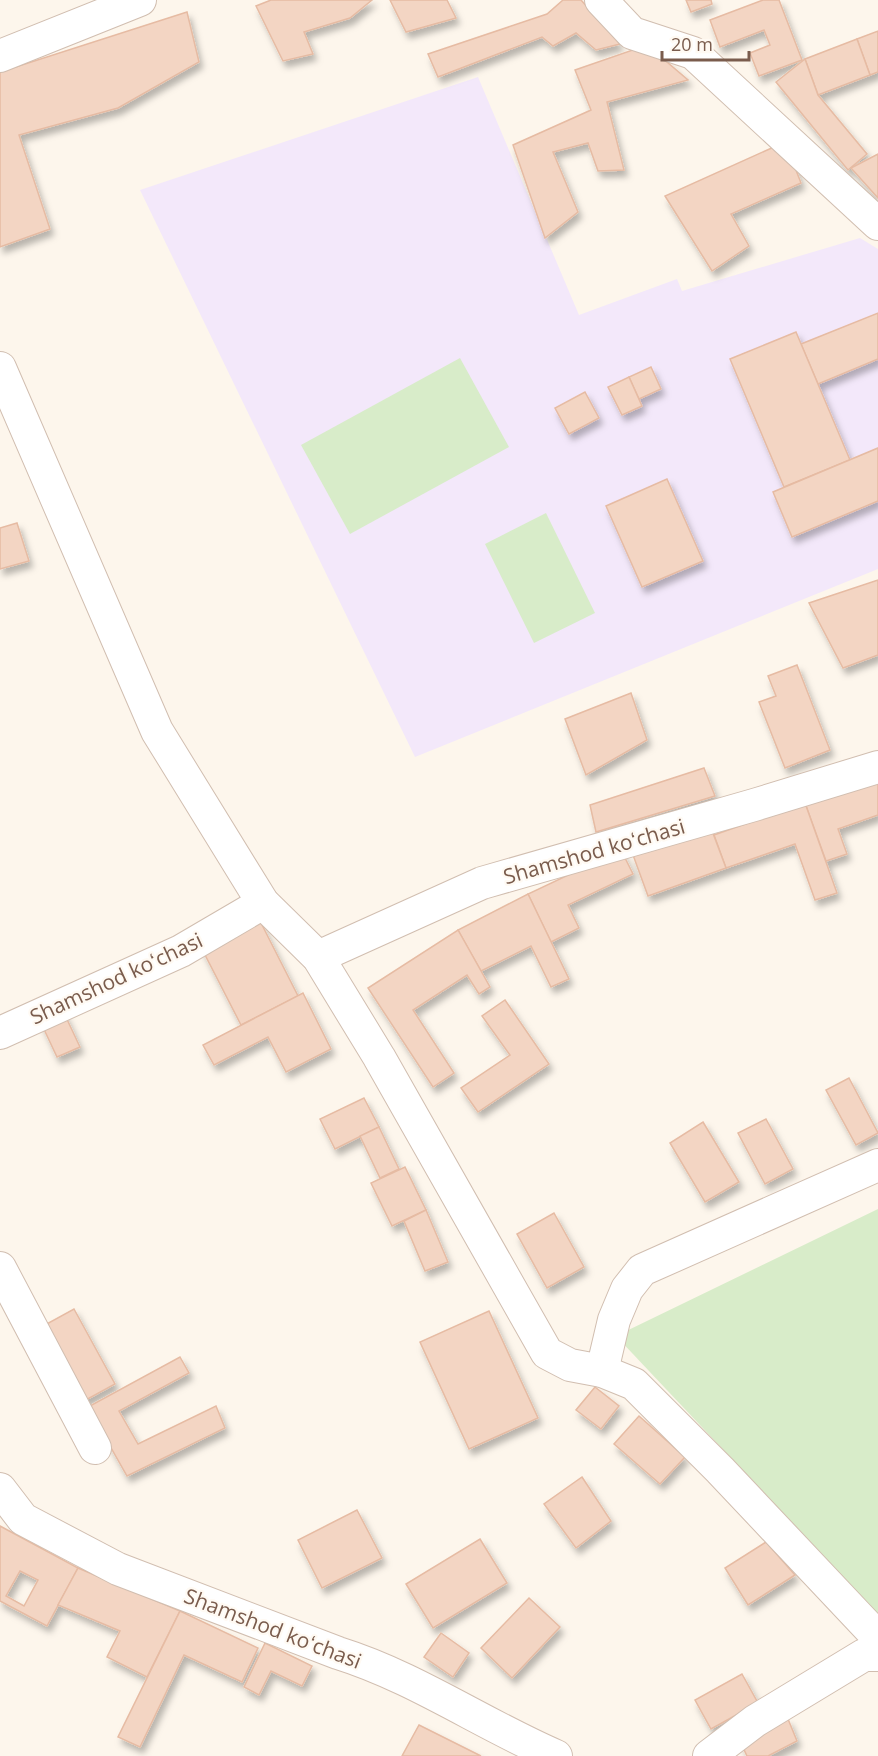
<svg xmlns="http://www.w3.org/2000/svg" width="878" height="1756" font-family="'Open Sans',sans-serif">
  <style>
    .education { fill: #f3e8fa }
    .green { fill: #d8ecc9 }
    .building { fill: #f3d5c3; stroke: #e6bba3; stroke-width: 1.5; fill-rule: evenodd; filter: url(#shadow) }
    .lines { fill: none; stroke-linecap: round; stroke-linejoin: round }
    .minor-casing { stroke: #d1beb0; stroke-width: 34 }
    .minor { stroke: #fff; stroke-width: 32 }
    .labels { text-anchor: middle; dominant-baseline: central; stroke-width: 4.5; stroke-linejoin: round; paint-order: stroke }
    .street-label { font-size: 21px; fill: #7a5c4d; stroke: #fffaf3 }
  </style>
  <defs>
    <filter id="shadow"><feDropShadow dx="3.5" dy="6" stdDeviation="3" flood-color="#0004"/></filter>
  </defs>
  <rect width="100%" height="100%" fill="#fdf6ec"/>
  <polygon class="education" points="478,77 579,315 677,279 682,291 860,238 878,249 878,569 415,757 140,190"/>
  <g class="green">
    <polygon points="460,358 509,447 350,534 301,445"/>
    <polygon points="546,513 595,613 534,643 485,544"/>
    <polygon points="878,1209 878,1614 616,1336"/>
  </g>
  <g class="building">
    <polygon points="271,0 372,0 350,18 304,32 313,54 283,61 256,6"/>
    <polygon points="390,0 447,0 456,18 406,32"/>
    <polygon points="563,0 581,0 620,44 596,50 576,33 553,46 542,37 438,77 428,54 547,14"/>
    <polygon points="686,0 711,0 712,4 691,12"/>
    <polygon points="763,0 779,0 802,60 759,76 750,53 770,45 764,30 720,47 710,20"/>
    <polygon points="187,12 199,62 118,108 19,135 50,229 0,247 0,72"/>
    <polygon points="878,31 878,72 870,75 857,39"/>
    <polygon points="857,39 870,75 818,95 805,59"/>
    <polygon points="647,45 688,80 607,102 624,170 598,171 588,143 553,152 578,212 545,238 513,145 591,110 575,70"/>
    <polygon points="805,59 818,95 867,154 848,170 776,82"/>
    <polygon points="785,142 801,183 731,214 749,246 712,271 665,196"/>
    <polygon points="878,154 878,198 851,168"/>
    <polygon points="878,313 878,359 818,384 801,344"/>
    <polygon points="796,332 850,460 784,487 730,359"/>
    <polygon points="651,367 661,389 639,399 629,377"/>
    <polygon points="629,377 642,406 622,415 608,387"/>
    <polygon points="585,392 599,418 569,434 555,408"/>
    <polygon points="878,448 878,501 792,537 773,492"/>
    <polygon points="667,479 703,561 642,587 606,506"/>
    <polygon points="17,523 29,561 0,569 0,528"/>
    <polygon points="878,580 878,655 843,668 809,603"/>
    <polygon points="797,665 830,750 785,768 759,702 776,696 768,676"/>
    <polygon points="631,693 647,740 586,775 565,719"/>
    <polygon points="704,768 715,796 596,832 590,805"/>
    <polygon points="878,778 878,815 838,829 847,854 826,861 805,803"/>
    <polygon points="805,803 837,893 815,900 795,844 726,868 714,835"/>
    <polygon points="711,828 726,868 648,896 633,855"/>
    <polygon points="621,850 633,874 568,905 579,928 551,942 528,894"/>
    <polygon points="528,894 569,979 551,987 531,946 481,971 458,930"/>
    <polygon points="258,917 298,996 241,1025 201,947"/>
    <polygon points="458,930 490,987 479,994 467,975 413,1010 454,1073 433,1087 368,988"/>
    <polygon points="303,993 331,1049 286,1072 268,1037 214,1065 203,1045"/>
    <polygon points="505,1000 549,1064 478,1112 461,1088 510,1055 482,1016"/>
    <polygon points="64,1013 80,1047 57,1057 41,1023"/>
    <polygon points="849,1078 878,1133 856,1145 826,1090"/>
    <polygon points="364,1098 379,1127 335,1149 320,1119"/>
    <polygon points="766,1119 793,1169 765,1184 738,1133"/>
    <polygon points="703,1122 739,1182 705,1202 670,1143"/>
    <polygon points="379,1127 399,1169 380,1178 360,1136"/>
    <polygon points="405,1167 426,1210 392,1226 371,1183"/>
    <polygon points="426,1210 448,1262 425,1271 404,1221"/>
    <polygon points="554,1213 584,1267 547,1288 517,1234"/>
    <polygon points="74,1309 115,1384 84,1401 43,1326"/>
    <polygon points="489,1311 538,1418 469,1449 420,1342"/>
    <polygon points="180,1357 189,1373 119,1411 138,1444 216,1406 225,1428 127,1476 88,1407"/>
    <polygon points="595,1387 619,1406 601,1429 576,1410"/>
    <polygon points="639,1416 685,1457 660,1484 614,1444"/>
    <polygon points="582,1477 611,1521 576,1548 544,1504"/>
    <polygon points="357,1510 382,1558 322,1588 298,1540"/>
    <path d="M 0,1526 L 78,1568 L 47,1626 L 0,1601 ZM 20,1571 L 38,1580 L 24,1606 L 6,1596 Z"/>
    <polygon points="480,1539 507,1583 433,1628 406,1584"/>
    <polygon points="766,1542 795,1575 748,1605 725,1568"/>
    <polygon points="78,1568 180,1611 147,1677 107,1657 120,1631 58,1605"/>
    <polygon points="529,1598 560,1627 512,1678 481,1648"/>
    <polygon points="180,1611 258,1648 242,1682 184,1655 140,1747 118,1737"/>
    <polygon points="441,1633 469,1653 453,1677 424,1657"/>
    <polygon points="265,1643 312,1666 302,1686 271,1671 259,1695 244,1687"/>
    <polygon points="742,1674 758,1703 711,1729 695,1700"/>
    <polygon points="788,1719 797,1741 768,1756 747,1756 741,1743"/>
    <polygon points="419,1725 481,1756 402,1756"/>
  </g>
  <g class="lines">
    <g class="minor-casing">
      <g id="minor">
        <polyline points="601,0 632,33 693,53 878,224"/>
        <polyline points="0,56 140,0"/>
        <polyline points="0,368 157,731 263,903 318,957 379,1057 547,1353 570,1365 602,1371 634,1384 720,1470 871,1630 878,1642"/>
        <polyline points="318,957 482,883 754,805 878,767"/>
        <polyline points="0,1033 181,951 263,903"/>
        <polyline points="0,1268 95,1448"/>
        <polyline points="602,1371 614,1320 627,1289 642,1270 878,1165"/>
        <path d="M 0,1489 L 23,1519 L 118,1569 L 338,1653 C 415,1677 482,1724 556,1756"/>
        <polyline points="709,1756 755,1721 864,1655 878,1655"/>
      </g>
    </g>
    <use href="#minor" class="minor"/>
  </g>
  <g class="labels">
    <g class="street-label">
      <text transform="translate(594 851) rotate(-16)">Shamshod koʻchasi</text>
      <text transform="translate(116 978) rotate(-25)">Shamshod koʻchasi</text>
      <text transform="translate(273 1628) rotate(21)">Shamshod koʻchasi</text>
    </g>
  </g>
  <path d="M662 51v9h87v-9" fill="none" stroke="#7a5c4d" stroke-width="3"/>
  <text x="671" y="51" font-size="18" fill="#7a5c4d" stroke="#fffaf3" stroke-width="4.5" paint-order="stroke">20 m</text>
</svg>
